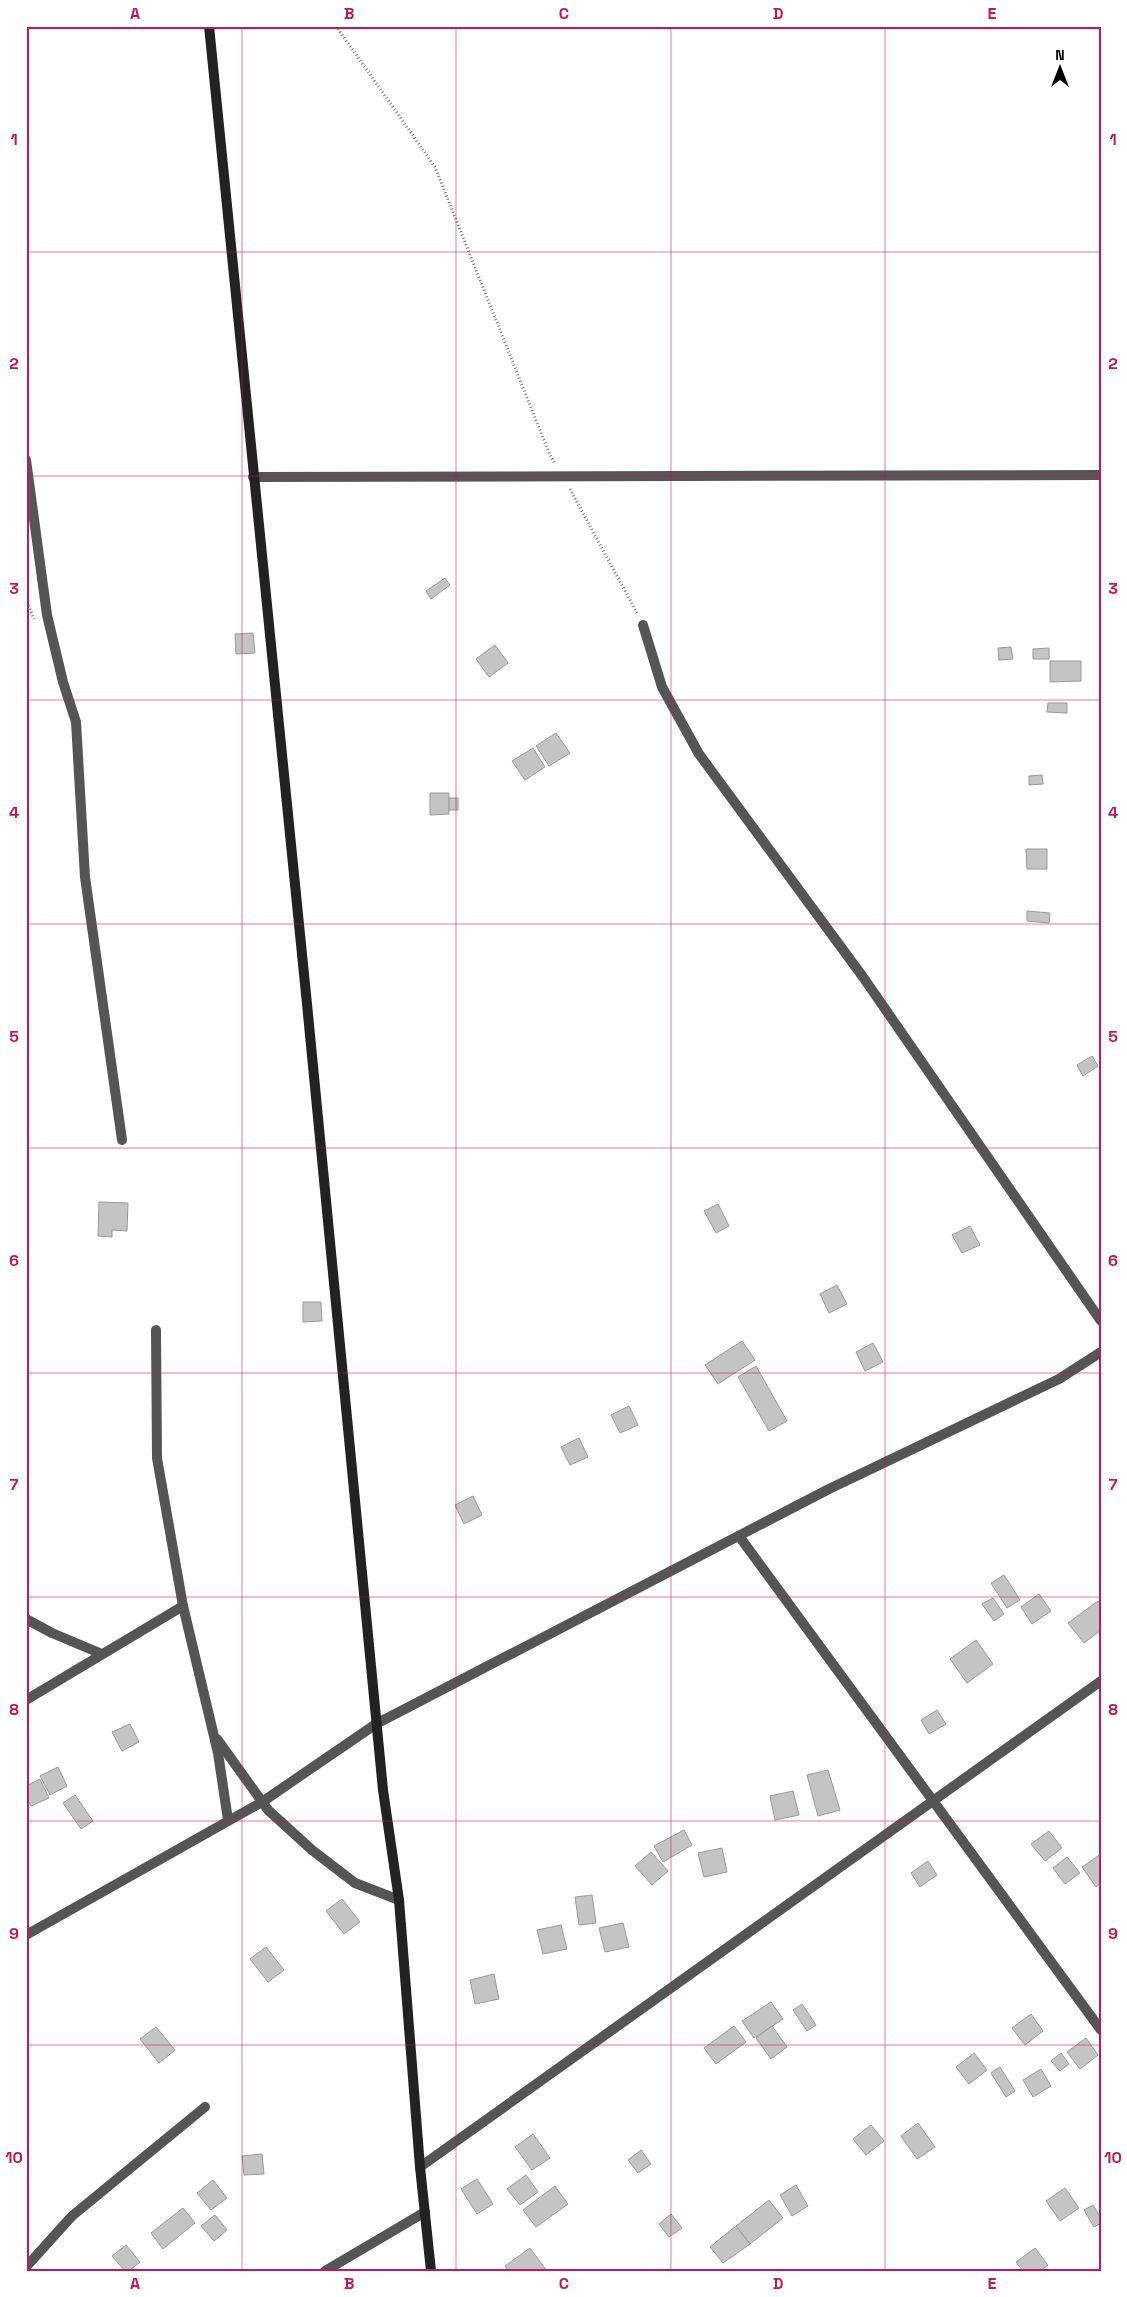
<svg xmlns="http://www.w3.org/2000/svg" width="1127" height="2297" font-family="'Space Grotesk',sans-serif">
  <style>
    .building { fill: #c4c4c4; stroke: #999 }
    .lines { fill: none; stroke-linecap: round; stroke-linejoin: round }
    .path { stroke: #777; stroke-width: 3; stroke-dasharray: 1 2.5; stroke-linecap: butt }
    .minor { stroke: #555; stroke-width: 10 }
    .tertiary { stroke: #555; stroke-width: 10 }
    .secondary { stroke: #222; stroke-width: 10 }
    .grid { fill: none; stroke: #c2185b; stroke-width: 1; stroke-opacity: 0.55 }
    .neatline { fill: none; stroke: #c2185b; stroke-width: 2 }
    .grid-label { font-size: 16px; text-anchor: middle; font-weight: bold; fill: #c2185b }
  </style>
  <rect width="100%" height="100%" fill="#fff"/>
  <g class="building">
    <polygon points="445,578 450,585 431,599 426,591"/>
    <polygon points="253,633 255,653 236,654 235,634"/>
    <polygon points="495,645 508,663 489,677 476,659"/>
    <polygon points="1011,647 1013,659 999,660 998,648"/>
    <polygon points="1049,648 1049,659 1033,659 1033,649"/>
    <polygon points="1050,661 1081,661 1081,681 1050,682"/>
    <polygon points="1048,703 1067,703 1067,713 1047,712"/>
    <polygon points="556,733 570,753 549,766 536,746"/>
    <polygon points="533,748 545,767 525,780 512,761"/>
    <polygon points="1042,775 1043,784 1029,785 1029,776"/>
    <polygon points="430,793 449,793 449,814 430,815"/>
    <rect x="449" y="798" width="9" height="12"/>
    <polygon points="1026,849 1047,849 1047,869 1027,869"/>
    <polygon points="1027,911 1050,913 1049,923 1027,921"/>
    <polygon points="1092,1056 1098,1066 1083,1076 1077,1065"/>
    <polygon points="99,1202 128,1203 127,1231 112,1230 112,1237 98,1236"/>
    <polygon points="718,1204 729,1226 716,1233 704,1211"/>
    <polygon points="970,1226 980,1245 962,1253 952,1235"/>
    <polygon points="837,1285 847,1304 829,1313 820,1294"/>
    <polygon points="303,1302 321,1302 322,1321 303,1322"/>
    <polygon points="742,1341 755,1360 718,1384 705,1365"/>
    <polygon points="873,1343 883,1362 865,1371 856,1352"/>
    <polygon points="756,1366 787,1421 769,1431 738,1377"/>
    <polygon points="629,1406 638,1425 620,1433 611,1415"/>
    <polygon points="579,1438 588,1457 570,1465 561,1447"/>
    <polygon points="473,1496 482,1515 464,1524 455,1505"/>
    <polygon points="1004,1575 1020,1600 1007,1608 991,1583"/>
    <polygon points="1039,1594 1051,1611 1032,1624 1021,1607"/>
    <polygon points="993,1598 1004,1614 994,1621 982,1604"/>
    <polygon points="1098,1601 1101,1605 1101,1630 1084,1643 1068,1623"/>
    <polygon points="976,1640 993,1664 967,1683 950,1659"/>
    <polygon points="937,1710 946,1724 929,1734 921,1720"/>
    <polygon points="130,1724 139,1742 122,1751 112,1732"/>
    <polygon points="58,1767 67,1786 50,1795 40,1776"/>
    <polygon points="828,1770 840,1810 818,1816 807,1775"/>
    <polygon points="40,1779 49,1798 31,1806 26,1797 26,1786"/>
    <polygon points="793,1791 799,1815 775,1820 770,1796"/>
    <polygon points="75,1795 93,1821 81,1829 63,1803"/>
    <polygon points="684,1830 692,1845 663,1862 654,1846"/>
    <polygon points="1049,1831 1062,1848 1045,1861 1031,1844"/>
    <polygon points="722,1848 727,1872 704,1877 698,1853"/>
    <polygon points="651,1852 668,1871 652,1885 635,1866"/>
    <polygon points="1101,1854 1101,1883 1096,1887 1082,1867"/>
    <polygon points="1067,1857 1080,1873 1065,1884 1053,1868"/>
    <polygon points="928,1861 937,1875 920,1887 911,1873"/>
    <polygon points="592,1895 596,1923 579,1925 575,1897"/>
    <polygon points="342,1899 360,1922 344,1934 326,1911"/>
    <polygon points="623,1923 629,1947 605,1952 599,1928"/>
    <polygon points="561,1925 567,1949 543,1954 537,1930"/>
    <polygon points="266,1947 284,1970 268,1982 250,1959"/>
    <polygon points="494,1974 499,1999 475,2004 470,1980"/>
    <polygon points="771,2002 783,2019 754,2038 742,2021"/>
    <polygon points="802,2004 816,2025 807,2031 793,2010"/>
    <polygon points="1031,2014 1043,2031 1025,2045 1012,2028"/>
    <polygon points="734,2026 746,2042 716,2064 704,2048"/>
    <polygon points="772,2026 787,2047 771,2059 756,2038"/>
    <polygon points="156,2027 175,2050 159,2063 140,2039"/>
    <polygon points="1086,2038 1098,2055 1080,2069 1067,2052"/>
    <polygon points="974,2053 987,2070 969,2084 956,2067"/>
    <polygon points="1061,2053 1069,2064 1060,2071 1051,2061"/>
    <polygon points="1000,2067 1015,2091 1006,2097 991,2073"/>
    <polygon points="1041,2069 1051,2086 1033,2097 1023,2080"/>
    <polygon points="918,2123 935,2147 917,2159 901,2136"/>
    <polygon points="871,2125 884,2141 866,2155 853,2139"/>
    <polygon points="533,2134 550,2158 532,2170 515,2147"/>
    <polygon points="641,2150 651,2164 638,2173 628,2160"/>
    <polygon points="262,2154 264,2174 244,2175 242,2156"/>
    <polygon points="526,2175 538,2192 520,2205 507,2189"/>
    <polygon points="477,2179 493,2204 477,2214 461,2189"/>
    <polygon points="213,2180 227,2198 211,2210 197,2193"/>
    <polygon points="796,2185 808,2206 792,2216 780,2195"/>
    <polygon points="555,2186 568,2204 536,2227 523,2210"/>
    <polygon points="1065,2188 1079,2208 1060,2221 1046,2201"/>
    <polygon points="769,2200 783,2218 750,2244 736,2226"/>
    <polygon points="1093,2205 1101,2218 1101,2223 1094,2227 1084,2210"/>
    <polygon points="183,2208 195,2223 163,2249 151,2233"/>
    <polygon points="671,2214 682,2228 669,2237 659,2224"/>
    <polygon points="215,2215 227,2230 214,2241 201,2226"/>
    <polygon points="736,2226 750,2244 723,2263 710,2247"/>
    <polygon points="126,2245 140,2262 129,2271 125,2271 112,2256"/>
    <polygon points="530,2248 547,2271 509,2271 505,2266"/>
    <polygon points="1035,2248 1048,2265 1040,2271 1023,2271 1016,2262"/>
  </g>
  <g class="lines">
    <g class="path">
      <polyline points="336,26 435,167 549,453 555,464"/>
      <polyline points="570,489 637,613"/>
      <polyline points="26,599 34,619"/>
    </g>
    <g class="minor">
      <polyline points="26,460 47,615 63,682 76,722 85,877 122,1140"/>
      <polyline points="643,625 662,687 699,754 863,977 1101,1321"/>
      <polyline points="156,1330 157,1458 183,1606 218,1753 228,1820"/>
      <polyline points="739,1536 1101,2030"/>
      <polyline points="26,1619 52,1633 102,1654"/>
      <polyline points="26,1700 183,1606"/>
      <polyline points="217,1739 268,1810 312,1850 355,1883 399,1900"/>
      <polyline points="26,1935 262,1802 376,1724 829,1489 1059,1379 1101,1352"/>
      <polyline points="420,2167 1101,1681"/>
      <polyline points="26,2267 72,2216 205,2107"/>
      <polyline points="325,2271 425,2212"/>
    </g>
    <polyline class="tertiary" points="253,477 1101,475"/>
    <polyline class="secondary" points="209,26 307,1004 383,1790 399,1900 420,2167 431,2271"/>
  </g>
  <path class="grid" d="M 242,26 L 242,2271M 456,26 L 456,2271M 671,26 L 671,2271M 885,26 L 885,2271M 26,252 L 1101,252M 26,476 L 1101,476M 26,700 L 1101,700M 26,924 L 1101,924M 26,1148 L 1101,1148M 26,1373 L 1101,1373M 26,1597 L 1101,1597M 26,1821 L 1101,1821M 26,2045 L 1101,2045"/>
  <rect width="1127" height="2297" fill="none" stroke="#ffffff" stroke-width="55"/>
  <g transform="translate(1060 68)" stroke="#ffffff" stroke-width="4" paint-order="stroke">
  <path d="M0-4L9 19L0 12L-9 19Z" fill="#000000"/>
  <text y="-8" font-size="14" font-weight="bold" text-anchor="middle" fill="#000000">N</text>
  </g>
  <rect x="28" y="28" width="1072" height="2242" class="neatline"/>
  <g class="grid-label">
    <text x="135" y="19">A</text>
    <text x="349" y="19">B</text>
    <text x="564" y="19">C</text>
    <text x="778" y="19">D</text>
    <text x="992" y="19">E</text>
    <text x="14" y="145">1</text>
    <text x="1113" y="145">1</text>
    <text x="14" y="369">2</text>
    <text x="1113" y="369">2</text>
    <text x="14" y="594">3</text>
    <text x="1113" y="594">3</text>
    <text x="14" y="818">4</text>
    <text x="1113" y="818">4</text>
    <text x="14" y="1042">5</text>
    <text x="1113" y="1042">5</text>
    <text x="14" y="1266">6</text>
    <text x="1113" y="1266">6</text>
    <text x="14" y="1490">7</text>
    <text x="1113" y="1490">7</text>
    <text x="14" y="1715">8</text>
    <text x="1113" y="1715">8</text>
    <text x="14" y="1939">9</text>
    <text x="1113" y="1939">9</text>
    <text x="14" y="2163">10</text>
    <text x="1113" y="2163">10</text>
    <text x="135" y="2289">A</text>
    <text x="349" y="2289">B</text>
    <text x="564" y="2289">C</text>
    <text x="778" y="2289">D</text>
    <text x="992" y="2289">E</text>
  </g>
</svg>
